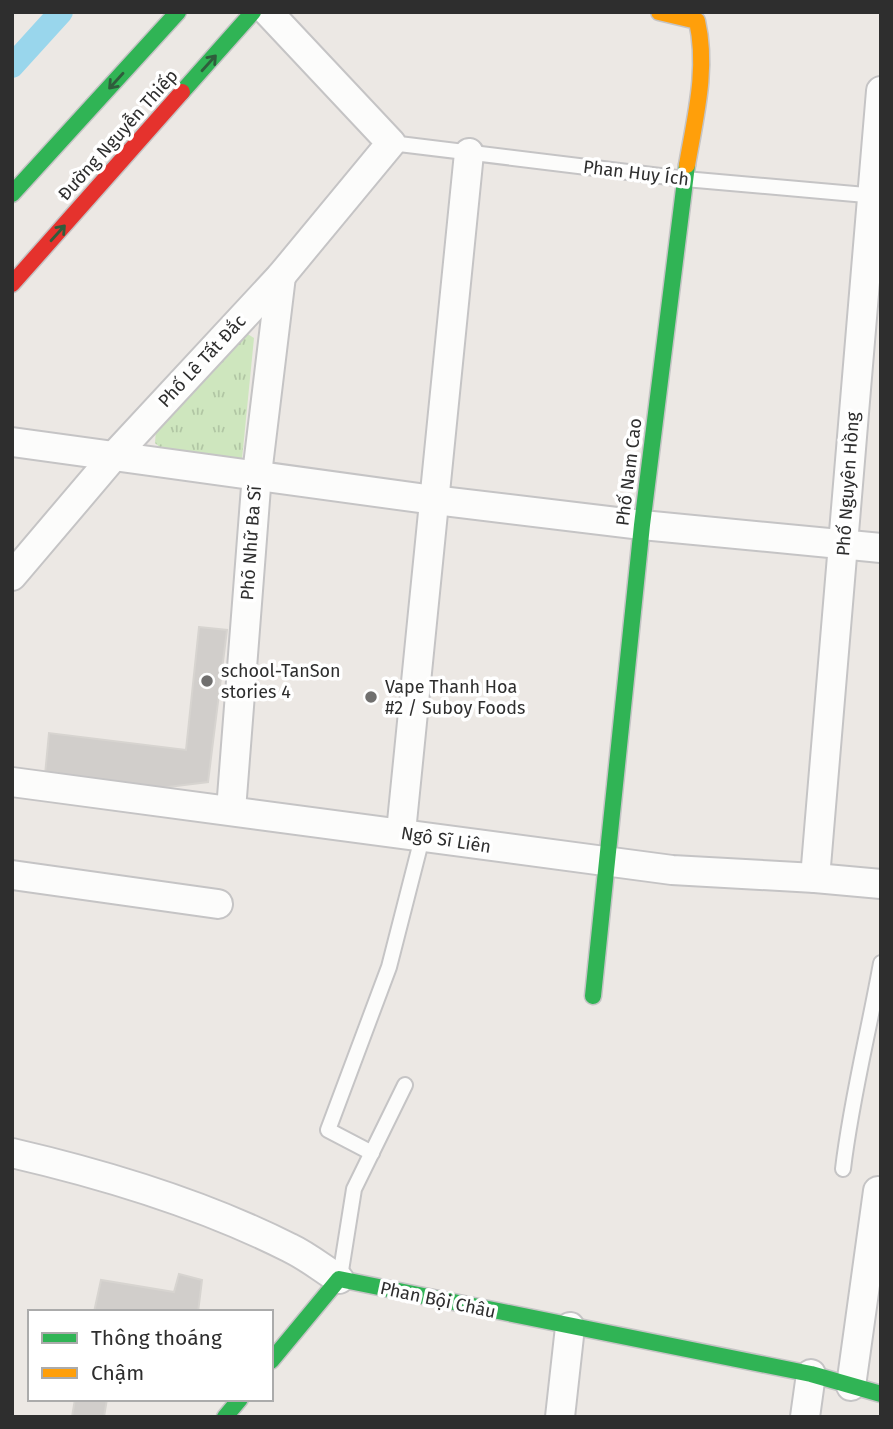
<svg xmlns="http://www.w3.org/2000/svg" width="893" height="1429" font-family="'Fira Sans',sans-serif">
<defs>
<pattern id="grass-tufts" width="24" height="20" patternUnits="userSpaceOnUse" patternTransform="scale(1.75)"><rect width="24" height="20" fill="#cee6be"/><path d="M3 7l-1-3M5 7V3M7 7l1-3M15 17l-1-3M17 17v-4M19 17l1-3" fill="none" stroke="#b1c6a4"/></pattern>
</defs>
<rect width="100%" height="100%" fill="#ece8e4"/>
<!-- grass -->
<polygon fill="url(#grass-tufts)" points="246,333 254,338 242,459 163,450 155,443 156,429"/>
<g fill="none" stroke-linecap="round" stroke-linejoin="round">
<!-- canal -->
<polyline stroke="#99d6ec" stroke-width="24" points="12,66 61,12"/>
</g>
<!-- building -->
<g fill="#d1cecb" stroke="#d7d4d0" stroke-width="2">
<polygon points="199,627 227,630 208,782 160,788 45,775 49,733 186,750"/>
<polygon points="179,1274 202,1280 198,1312 94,1312 101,1280 174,1292"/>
<polygon points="75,1399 107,1399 104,1417 72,1417"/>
</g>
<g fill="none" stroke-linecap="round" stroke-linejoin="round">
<!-- lane casing -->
<g stroke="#c5c4c5" stroke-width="18">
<g id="lane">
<polyline points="391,143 685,179 877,196"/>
<polyline points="372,1153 328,1130 389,967 422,838"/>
<path d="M 843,1169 C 851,1100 869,1031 881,963"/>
<polyline points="340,1277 354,1189 405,1085"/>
</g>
</g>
<!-- street casing -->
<g stroke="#c5c4c5" stroke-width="32">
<g id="street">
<polyline points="12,442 434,500 642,525 881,548"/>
<polyline points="12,576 113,457 281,276 391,143 268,12"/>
<polyline points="12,782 672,870 815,878 881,884"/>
<polyline points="231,810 257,474 281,276"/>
<polyline points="401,832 469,153"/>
<polyline points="12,875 218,904"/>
<polyline points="815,878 881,91"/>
<path d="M 12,1153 C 107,1175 203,1204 290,1248 C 307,1256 323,1269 339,1279"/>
<polyline points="851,1386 878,1191"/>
<polyline points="560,1417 570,1327"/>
<polyline points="805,1417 811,1374"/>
</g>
</g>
<!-- fast casing -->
<g stroke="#c5c4c5" stroke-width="19">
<g id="fast">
<polyline points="182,92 253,12"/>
<polyline points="12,194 178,12"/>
<polyline points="593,996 642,525 687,165"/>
<polyline points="271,1361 339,1279 811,1374 881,1394"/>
<polyline points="225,1417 240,1399"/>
</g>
</g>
<!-- slow casing -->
<g stroke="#c5c4c5" stroke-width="19">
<path id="slow" d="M 659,12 L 697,21 C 708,69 695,118 687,165"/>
</g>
<!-- jam casing -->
<g stroke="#c5c4c5" stroke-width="19">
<polyline id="jam" points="12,284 182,92"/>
</g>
<!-- lane -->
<use href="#lane" stroke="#fcfcfb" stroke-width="14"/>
<!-- street -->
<use href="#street" stroke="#fcfcfb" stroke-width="28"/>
<!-- fast -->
<use href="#fast" stroke="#30b455" stroke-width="16"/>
<!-- slow -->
<use href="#slow" stroke="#ff9f0a" stroke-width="16"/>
<!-- jam -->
<use href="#jam" stroke="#e5322d" stroke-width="16"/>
</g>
<!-- one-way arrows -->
<defs><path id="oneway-shaft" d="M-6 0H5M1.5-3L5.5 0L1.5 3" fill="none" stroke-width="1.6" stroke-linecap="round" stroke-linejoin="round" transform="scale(1.75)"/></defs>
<g stroke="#2f5d3c">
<use href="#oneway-shaft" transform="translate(209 63) rotate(-48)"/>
<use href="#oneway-shaft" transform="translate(116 81) rotate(132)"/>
<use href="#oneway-shaft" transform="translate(58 233) rotate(-48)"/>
</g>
<!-- markers -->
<g fill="#706f6e" stroke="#fff" stroke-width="2.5">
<circle cx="207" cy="681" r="7"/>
<circle cx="371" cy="697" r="7"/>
</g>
<g text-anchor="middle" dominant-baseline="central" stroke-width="7" stroke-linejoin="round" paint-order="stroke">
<!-- street labels -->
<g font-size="18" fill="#2e2e2e" stroke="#fff">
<text transform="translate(118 135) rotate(-48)">Đường Nguyễn Thiếp</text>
<text transform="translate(636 173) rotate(7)">Phan Huy Ích</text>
<text transform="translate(202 361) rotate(-47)">Phố Lê Tất Đắc</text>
<text transform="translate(629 472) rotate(-83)">Phố Nam Cao</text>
<text transform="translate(848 484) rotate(-86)">Phố Nguyên Hồng</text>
<text transform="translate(251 543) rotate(-86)">Phõ Nhữ Ba Sĩ</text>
<text transform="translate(446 840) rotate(9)">Ngô Sĩ Liên</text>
<text transform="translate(438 1300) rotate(12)">Phan Bội Châu</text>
</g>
<!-- poi labels -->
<g font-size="18" fill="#2e2e2e" stroke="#fff" text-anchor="start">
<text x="221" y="671">school-TanSon<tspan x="221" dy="21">stories 4</tspan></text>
<text x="385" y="687">Vape Thanh Hoa<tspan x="385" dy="21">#2 / Suboy Foods</tspan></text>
</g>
</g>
<!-- border -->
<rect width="893" height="1429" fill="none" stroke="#2e2e2e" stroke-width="28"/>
<!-- legend -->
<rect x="28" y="1310" width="245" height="91" fill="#ffffff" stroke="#ababab" stroke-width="2"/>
<rect x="42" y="1333" width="35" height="10" fill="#30b455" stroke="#ababab" stroke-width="2"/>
<text x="91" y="1345" font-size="21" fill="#2e2e2e">Thông thoáng</text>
<rect x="42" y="1368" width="35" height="10" fill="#ff9f0a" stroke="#ababab" stroke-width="2"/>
<text x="91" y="1380" font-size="21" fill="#2e2e2e">Chậm</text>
</svg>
